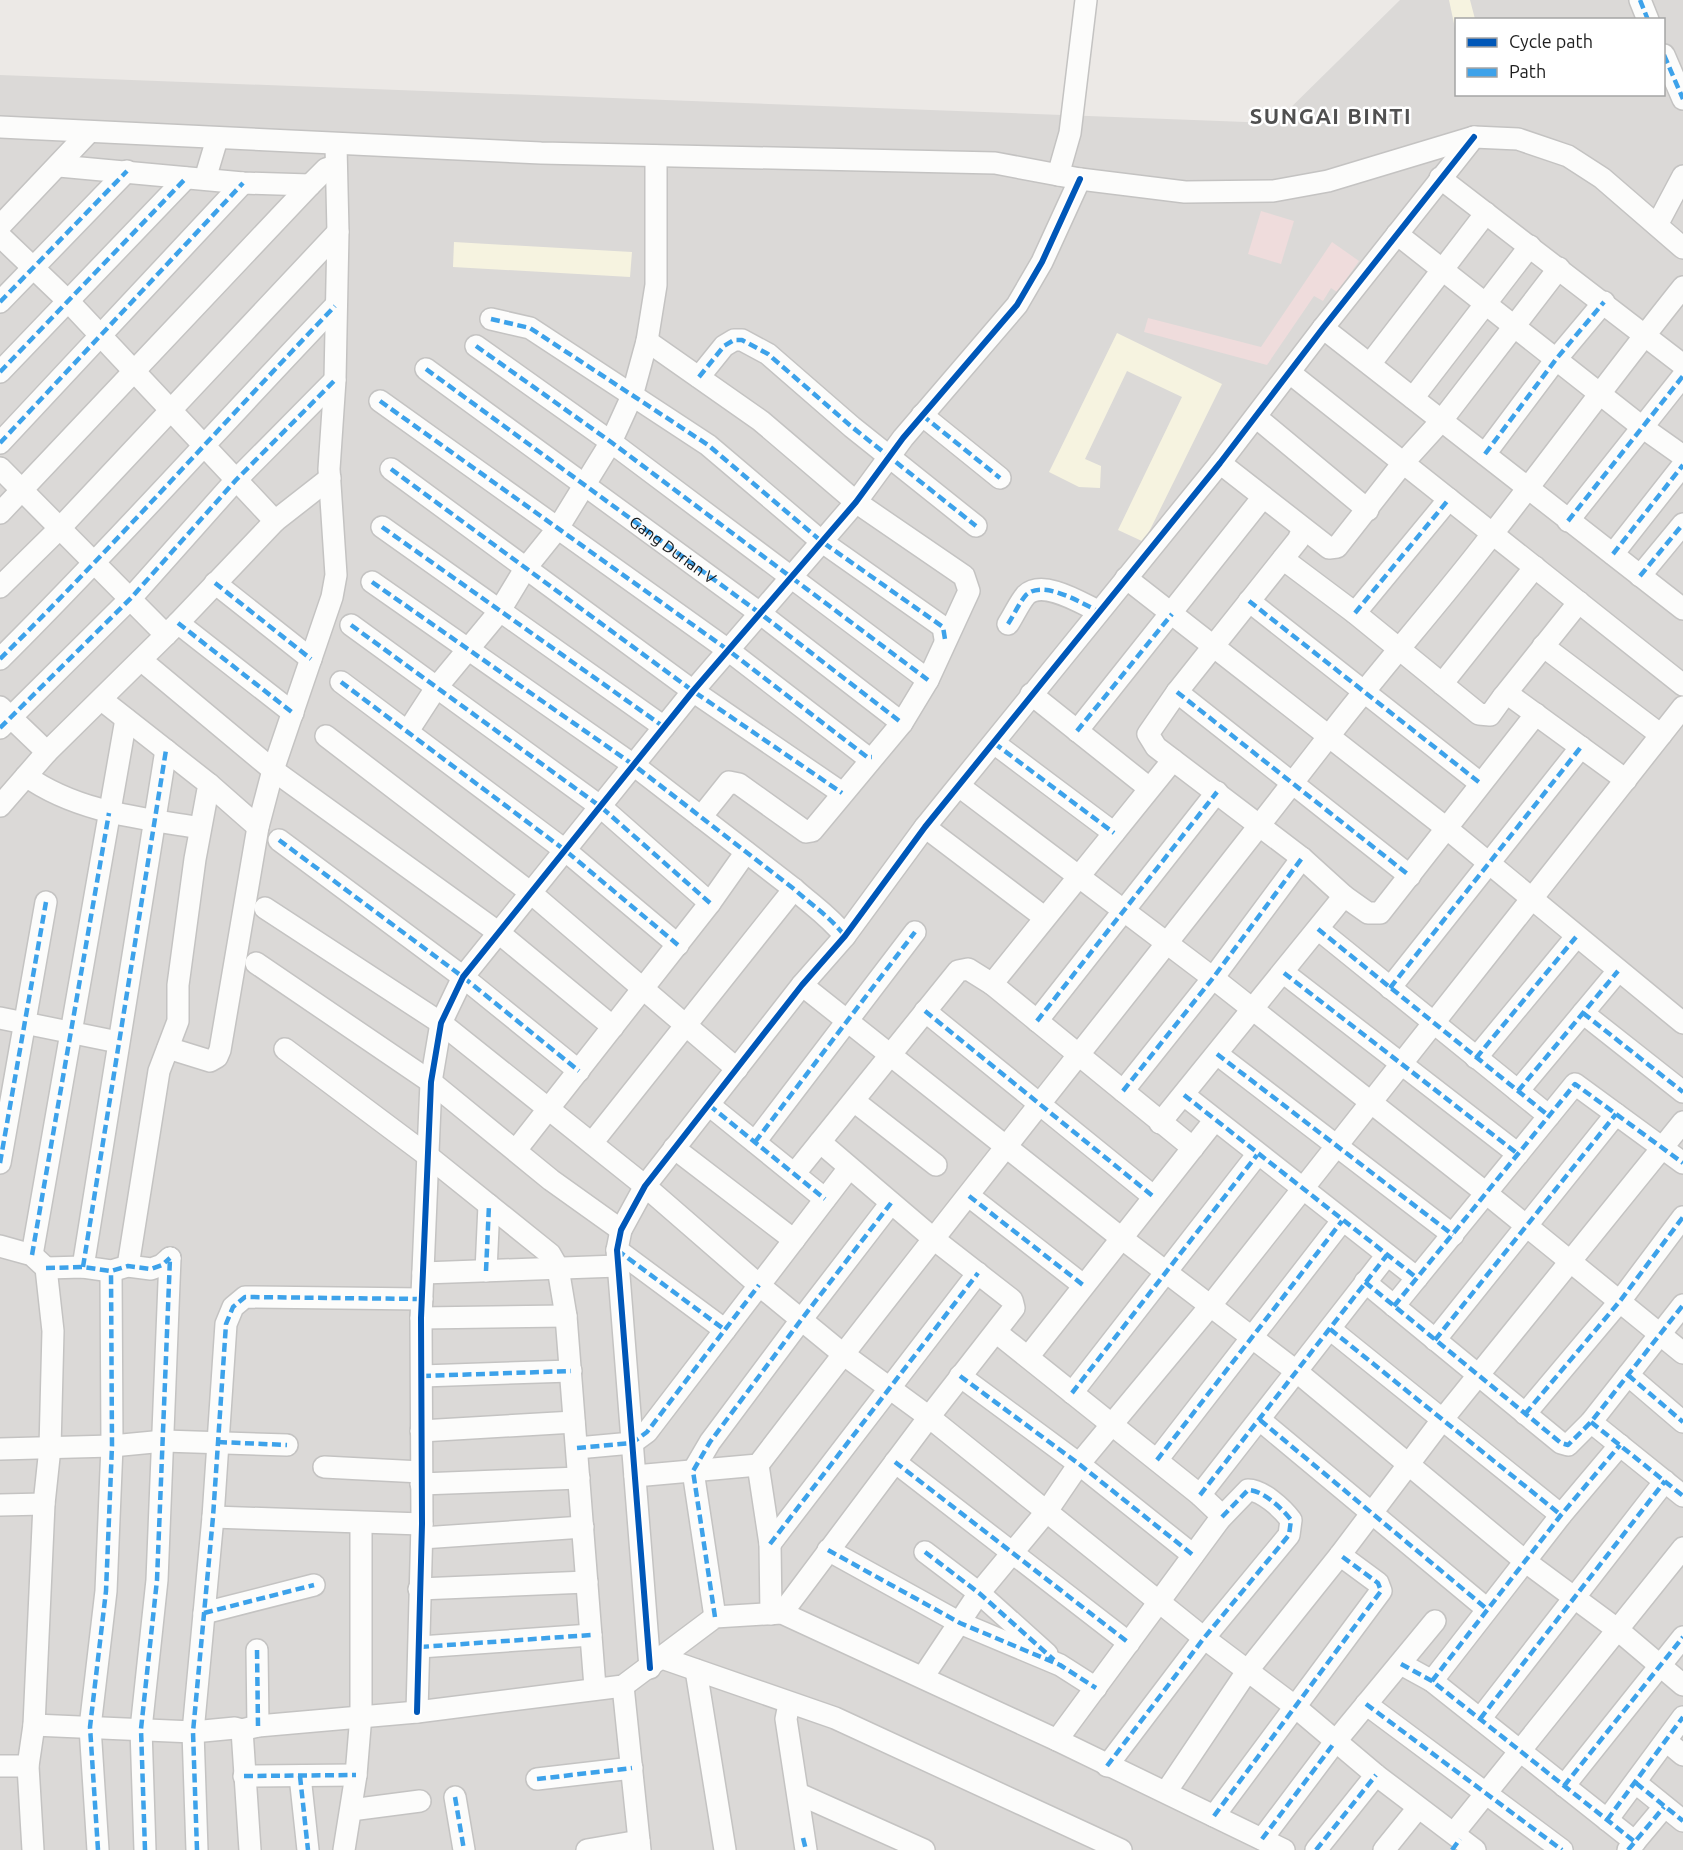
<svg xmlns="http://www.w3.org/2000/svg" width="1683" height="1850" font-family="Ubuntu,sans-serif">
<rect width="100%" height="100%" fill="#ece9e6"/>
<!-- residential -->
<path fill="#dbd9d7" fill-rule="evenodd" d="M 1400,0 L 1683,0 L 1683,1850 L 0,1850 L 0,75 L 1275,123 ZM 1456,20 L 1664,20 L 1664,94 L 1456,94 Z"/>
<!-- commercial -->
<g fill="#efdcdc">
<polygon points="1261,211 1294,221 1281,264 1248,254"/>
<polygon points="1332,242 1359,261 1337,292 1331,288 1323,301 1314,296 1267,365 1144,332 1148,318 1261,347"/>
</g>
<!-- education -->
<g fill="#f6f3e0">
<polygon points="1449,0 1470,0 1475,19 1456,20 1456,33"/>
<polygon points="454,242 632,252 630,277 453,267"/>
<polygon points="1117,333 1222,384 1144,542 1118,530 1182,397 1127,371 1085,459 1101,466 1100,488 1079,487 1049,472"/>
</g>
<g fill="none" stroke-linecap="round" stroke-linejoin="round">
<!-- minor casing -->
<g stroke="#c4c3c2" stroke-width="24">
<g id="minor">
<polyline points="1640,0 1648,20"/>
<polyline points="1664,55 1683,99"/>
<polyline points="0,127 541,153 995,163 1080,179 1185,192 1273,191 1328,181 1474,137 1518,139 1568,156 1602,178 1683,248"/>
<polyline points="59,166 243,183 310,185"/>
<polyline points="1058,175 1070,133 1086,0"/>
<polyline points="1440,178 1683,365"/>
<polyline points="205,179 217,139"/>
<polyline points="1657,225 1683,176"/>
<polyline points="0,226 89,132"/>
<polyline points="1397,234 1642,427 1683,456"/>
<polyline points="0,236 69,302 275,521"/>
<polyline points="0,302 127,171"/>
<polyline points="491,319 530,328 708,445 821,541 943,627 945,639"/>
<polyline points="1323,328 1683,609"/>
<polyline points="647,341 761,421 856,502 964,576 969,591 928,680 902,723 812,831 806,832 739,784 729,782 701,817"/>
<polyline points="476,346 611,442 928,680"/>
<polyline points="1370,364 1486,213"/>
<path id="s1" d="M 426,369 L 761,614 L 902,723"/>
<polyline points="0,372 186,178"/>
<polyline points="1290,373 1683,685"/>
<polyline points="699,377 724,346 734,340 742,340 768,354 852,427 976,526"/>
<polyline points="1413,398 1530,246"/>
<polyline points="380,401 728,650 867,757 872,757"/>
<polyline points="922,415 1000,478"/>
<polyline points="1256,417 1368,510"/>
<polyline points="0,443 243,183"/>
<polyline points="1485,454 1557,358 1604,302"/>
<polyline points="1220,463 1329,548 1337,547 1403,463 1442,420 1559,268"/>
<polyline points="0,468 166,635"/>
<polyline points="391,469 693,691 842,793"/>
<polyline points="0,513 310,185 326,169 335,166"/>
<polyline points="1568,521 1683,376"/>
<polyline points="382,527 664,727"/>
<polyline points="1303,529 1298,540 1177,692 1148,734 1156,747 1302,858 1344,896 1368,913 1380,913 1536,714"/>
<polyline points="1613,554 1683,465"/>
<polyline points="1283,559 1355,613 1479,714 1490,715 1503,697 1512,697 1626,780"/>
<polyline points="1640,576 1683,524"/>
<polyline points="1126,578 1445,827 1683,1023"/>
<path d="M 372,582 L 635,766 L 794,889 C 813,906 829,916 845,936"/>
<polyline points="215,583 311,659"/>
<polyline points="0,587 61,527 338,232"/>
<polyline points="1249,601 1480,783"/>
<polyline points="1355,613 1449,499"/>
<polyline points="178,623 293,713"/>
<path d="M 1008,624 C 1014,615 1019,603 1026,595 C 1043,579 1081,603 1098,611"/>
<polyline points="351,625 601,807 710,903"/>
<polyline points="1543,646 1661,735"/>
<path d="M 0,659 C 115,545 223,423 335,306"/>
<polyline points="141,660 273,770 499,933 613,1027"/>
<polyline points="341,682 566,851 678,945"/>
<polyline points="1442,684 1535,567"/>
<polyline points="1177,692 1410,876"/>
<polyline points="1031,694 1149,788"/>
<polyline points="1503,697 1579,602"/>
<polyline points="102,700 209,784 195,859 178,985 178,1021 159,1071 128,1266"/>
<polyline points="0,707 47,752"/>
<polyline points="0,728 131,598 236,480 335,380"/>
<polyline points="408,731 436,688 499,612 525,569 558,528 611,442 632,396 647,341 656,285 656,156"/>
<polyline points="1077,731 1263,497"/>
<polyline points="326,736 531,893 737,1069"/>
<polyline points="994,743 1114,833"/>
<polyline points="1173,760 992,984 1193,1148"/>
<path d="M 26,776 C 77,812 140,818 200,828"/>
<polyline points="209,784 258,827"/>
<polyline points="959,786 1213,978 1486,1193 1683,1353"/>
<polyline points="0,806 47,752 178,623 275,521 330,478"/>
<polyline points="925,827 1044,917"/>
<polyline points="279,840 463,977 579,1071"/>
<polyline points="265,908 441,1023 645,1186 759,1285 843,1354 929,1417 1204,1638 1293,1705 1376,1775 1475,1850"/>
<polyline points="1318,929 1549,1116"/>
<polyline points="256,963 431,1082 551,1180 621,1230"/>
<polyline points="1284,973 1518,1154"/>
<polyline points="802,985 1120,1237 1296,1371 1526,1562 1618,1630 1683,1685"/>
<polyline points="1390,988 1581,747"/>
<polyline points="925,1011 1154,1197"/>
<polyline points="1583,1013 1683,1092"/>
<polyline points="0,1018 118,1042"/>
<polyline points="1037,1021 1217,792"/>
<polyline points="168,1048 210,1061 217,1057 220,1050 258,827 273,770 332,597 336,575 329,469 335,380 338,232 336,146"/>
<polyline points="285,1049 428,1156 550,1254 558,1268 566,1316 595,1687"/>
<polyline points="1217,1054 1453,1235"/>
<polyline points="1476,1058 1576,937"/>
<polyline points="1123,1091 1213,978 1302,858"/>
<polyline points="1518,1091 1618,971"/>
<polyline points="1184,1095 1417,1278"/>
<polyline points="854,1101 936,1165"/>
<polyline points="709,1105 825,1199"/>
<polyline points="1160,1123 1344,896"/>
<polyline points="755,1142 915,932"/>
<polyline points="592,1143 794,889"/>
<polyline points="674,1148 794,1240"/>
<polyline points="516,1150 710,903 746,852"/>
<polyline points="0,1163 46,902"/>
<polyline points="795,1173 958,971 968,969 992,984"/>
<polyline points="969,1196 1083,1285"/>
<polyline points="0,1246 32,1255 46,1268 53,1331 50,1448 44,1504 34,1725 28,1766 33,1850"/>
<polyline points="617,1250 725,1330"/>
<polyline points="32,1255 126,719"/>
<polyline points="83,1267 166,750"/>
<polyline points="46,1268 83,1267 111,1271 128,1266 151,1269 162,1265 170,1258"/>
<polyline points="486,1271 489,1205"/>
<polyline points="423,1273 618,1266"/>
<polyline points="1365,1282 1561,1443 1568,1445 1591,1422 1683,1305"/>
<polyline points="1394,1306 1575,1084 1683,1163"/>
<polyline points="421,1318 566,1316"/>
<polyline points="1330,1329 1561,1515"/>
<polyline points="996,1332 1200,1495 1218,1512 1220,1519"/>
<polyline points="1435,1340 1616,1114"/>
<polyline points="1028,1357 1214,1121"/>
<polyline points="1628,1375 1683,1422"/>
<polyline points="422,1376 571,1371"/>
<polyline points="960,1376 1079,1464 1193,1555"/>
<polyline points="1072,1393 1257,1155"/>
<polyline points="1525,1414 1620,1301 1683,1217"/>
<polyline points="1260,1420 1487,1609"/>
<polyline points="1591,1422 1683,1496"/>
<polyline points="421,1431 574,1422"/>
<polyline points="577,1448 632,1443 647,1432 849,1168"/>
<polyline points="0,1449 112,1446 164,1441 287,1445"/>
<polyline points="1157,1460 1342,1221"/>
<polyline points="895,1462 1129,1643"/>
<polyline points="758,1465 770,1544 771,1614"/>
<polyline points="324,1467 421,1472"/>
<path d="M 635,1476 L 758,1465 C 945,1220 1140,980 1329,736 C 1381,668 1438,605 1490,537 C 1555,454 1617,369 1683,287"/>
<polyline points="421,1484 579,1478"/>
<polyline points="1200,1495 1387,1255"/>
<polyline points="0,1505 44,1504"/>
<polyline points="213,1517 422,1524"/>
<polyline points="422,1538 583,1527"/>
<polyline points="770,1544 978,1273"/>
<polyline points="828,1550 960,1623 1060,1665 1096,1688"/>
<polyline points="925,1552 979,1593 1047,1654"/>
<polyline points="419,1589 587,1582"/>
<polyline points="204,1613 314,1585"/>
<polyline points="782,1613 929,1417 1014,1308 1012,1300 935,1240 820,1142"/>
<polyline points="715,1617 693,1471 710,1442 801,1320 891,1203"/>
<polyline points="420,1647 591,1635"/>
<polyline points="257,1650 258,1726"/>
<polyline points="662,1658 835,1718 1121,1850"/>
<polyline points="1401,1664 1432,1681 1635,1842"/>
<polyline points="650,1668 617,1250 621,1230 645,1186 802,985 845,936 925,827 1220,463 1323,328 1474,137"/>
<polyline points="696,1670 725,1850"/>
<polyline points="923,1677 979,1593 1047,1511 1079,1464 1211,1305 1683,707"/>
<polyline points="1432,1681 1561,1515 1620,1445"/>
<polyline points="623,1686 640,1850"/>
<polyline points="789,1704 786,1719 806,1850"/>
<polyline points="1366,1704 1562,1850"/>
<polyline points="417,1712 422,1524 421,1318 431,1082 441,1023 463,977 693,691 856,502 903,438 1017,305 1042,262 1080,179"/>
<polyline points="1480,1719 1665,1481"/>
<polyline points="34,1725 193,1732 235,1728 242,1730 258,1726 417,1712 623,1686 715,1617 782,1613 1057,1740 1284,1850"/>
<polyline points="242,1730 250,1850"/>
<path d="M 1057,1740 L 1220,1519 L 1248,1490 C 1262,1490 1282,1508 1291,1520 L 1289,1535 L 1204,1638 L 1107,1766"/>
<polyline points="1666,1741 1683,1755"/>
<polyline points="0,1766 28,1766"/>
<polyline points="244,1776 356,1775"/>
<polyline points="300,1776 308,1850"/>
<polyline points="537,1779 632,1768"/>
<polyline points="1636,1783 1683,1821"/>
<polyline points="1564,1786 1683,1637"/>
<polyline points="1166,1792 1248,1670 1340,1555 1442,1420 1683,1122"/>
<polyline points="799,1794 924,1850"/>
<polyline points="455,1797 464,1850"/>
<polyline points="351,1810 420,1801"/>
<polyline points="1214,1816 1381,1591 1378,1583 1340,1555"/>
<polyline points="1607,1820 1683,1717"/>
<polyline points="1454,1833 1683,1548"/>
<polyline points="1262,1839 1335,1742 1435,1621"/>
<polyline points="98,1850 90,1727 106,1591 112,1446 111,1271"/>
<polyline points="145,1850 141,1729 157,1580 170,1258"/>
<polyline points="197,1850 193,1732 213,1517 226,1324 233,1307 245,1297 422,1299"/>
<polyline points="344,1850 356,1775 361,1715 361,1523"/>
<polyline points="587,1850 639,1841"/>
<polyline points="1316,1850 1376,1775"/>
<polyline points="1384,1850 1418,1808"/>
<polyline points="1628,1850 1664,1807"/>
</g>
</g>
<!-- minor -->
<use href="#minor" stroke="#fcfcfb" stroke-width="21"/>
<!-- quiet -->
<g stroke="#3da2ea" stroke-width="4.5" stroke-dasharray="9 4.5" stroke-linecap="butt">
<polyline points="1640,0 1648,20"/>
<polyline points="1664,55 1683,99"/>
<polyline points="0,302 127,171"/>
<polyline points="491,319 530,328 708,445 821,541 943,627 945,639"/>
<polyline points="476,346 611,442 928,680"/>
<polyline points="426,369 761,614 902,723"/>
<polyline points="0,372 186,178"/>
<polyline points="699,377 724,346 734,340 742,340 768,354 852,427 976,526"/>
<polyline points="380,401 728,650 867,757 872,757"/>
<polyline points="922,415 1000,478"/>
<polyline points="0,443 243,183"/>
<polyline points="1485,454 1557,358 1604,302"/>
<polyline points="391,469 693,691 842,793"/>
<polyline points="1568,521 1683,376"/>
<polyline points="382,527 664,727"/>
<polyline points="1613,554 1683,465"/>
<polyline points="1640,576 1683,524"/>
<path d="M 372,582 L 635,766 L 794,889 C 813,906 829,916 845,936"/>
<polyline points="215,583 311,659"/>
<polyline points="1249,601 1480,783"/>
<polyline points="1355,613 1449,499"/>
<polyline points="178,623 293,713"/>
<path d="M 1008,624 C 1014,615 1019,603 1026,595 C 1043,579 1081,603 1098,611"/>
<polyline points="351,625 601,807 710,903"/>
<path d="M 0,659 C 115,545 223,423 335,306"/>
<polyline points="341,682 566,851 678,945"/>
<polyline points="1177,692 1410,876"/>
<polyline points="0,728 131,598 236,480 335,380"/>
<polyline points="1077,731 1172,614"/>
<polyline points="994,743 1114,833"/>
<polyline points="279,840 463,977 579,1071"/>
<polyline points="1318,929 1549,1116"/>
<polyline points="1284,973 1518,1154"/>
<polyline points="1390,988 1581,747"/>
<polyline points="925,1011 1154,1197"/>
<polyline points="1583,1013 1683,1092"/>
<polyline points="1037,1021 1217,792"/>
<polyline points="1217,1054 1453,1235"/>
<polyline points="1476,1058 1576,937"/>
<polyline points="1123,1091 1213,978 1302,858"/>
<polyline points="1518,1091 1618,971"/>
<polyline points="1184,1095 1417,1278"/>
<polyline points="709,1105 825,1199"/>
<polyline points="755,1142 915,932"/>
<polyline points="0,1163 46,902"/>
<polyline points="969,1196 1083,1285"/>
<polyline points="617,1250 725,1330"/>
<polyline points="32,1255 109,813"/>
<polyline points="83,1267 166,750"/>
<polyline points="46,1268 83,1267 111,1271 128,1266 151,1269 162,1265 170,1258"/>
<polyline points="486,1271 489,1205"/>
<polyline points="1365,1282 1561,1443 1568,1445 1591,1422 1683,1305"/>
<polyline points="1394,1306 1575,1084 1683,1163"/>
<polyline points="1330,1329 1561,1515"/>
<polyline points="1435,1340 1616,1114"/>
<polyline points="1628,1375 1683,1422"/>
<polyline points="422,1376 571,1371"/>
<polyline points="960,1376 1079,1464 1193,1555"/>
<polyline points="1072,1393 1257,1155"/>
<polyline points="1525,1414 1620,1301 1683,1217"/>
<polyline points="1260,1420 1487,1609"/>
<polyline points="1591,1422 1683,1496"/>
<polyline points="218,1442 287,1445"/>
<polyline points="577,1448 632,1443 647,1432 759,1285"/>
<polyline points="1157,1460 1342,1221"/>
<polyline points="895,1462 1129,1643"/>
<polyline points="1200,1495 1387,1255"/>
<polyline points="770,1544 978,1273"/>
<polyline points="828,1550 960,1623 1060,1665 1096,1688"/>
<polyline points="925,1552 979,1593 1054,1660"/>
<polyline points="204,1613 314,1585"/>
<polyline points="715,1617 693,1471 710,1442 801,1320 891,1203"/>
<polyline points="420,1647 591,1635"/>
<polyline points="257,1650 258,1726"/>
<polyline points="1401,1664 1432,1681 1635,1842"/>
<polyline points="1432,1681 1561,1515 1620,1445"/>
<polyline points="1366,1704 1562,1850"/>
<polyline points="1480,1719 1665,1481"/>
<path d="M 1107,1766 L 1204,1638 L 1289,1535 L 1291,1520 C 1282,1508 1262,1490 1248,1490 L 1220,1519"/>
<polyline points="244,1776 356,1775"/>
<polyline points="300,1776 308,1850"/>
<polyline points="537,1779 632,1768"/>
<polyline points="1636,1783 1683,1821"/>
<polyline points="1564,1786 1683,1637"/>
<polyline points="455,1797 464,1850"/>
<polyline points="1214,1816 1381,1591 1378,1583 1340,1555"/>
<polyline points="1607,1820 1683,1717"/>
<polyline points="803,1838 806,1850"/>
<polyline points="1262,1839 1335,1742"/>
<polyline points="98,1850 90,1727 106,1591 112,1446 111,1271"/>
<polyline points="145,1850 141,1729 157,1580 170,1258"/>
<polyline points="197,1850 193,1732 213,1517 226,1324 233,1307 245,1297 422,1299"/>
<polyline points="1316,1850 1376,1775"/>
<polyline points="1452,1850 1460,1839"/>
<polyline points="1628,1850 1664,1807"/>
</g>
<!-- cycleway casing -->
<g stroke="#fff" stroke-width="10">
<g id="cycleway">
<polyline points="650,1668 617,1250 621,1230 645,1186 802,985 845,936 925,827 1220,463 1323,328 1474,137"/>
<polyline points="417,1712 422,1524 421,1318 431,1082 441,1023 463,977 693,691 856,502 903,438 1017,305 1042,262 1080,179"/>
</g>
</g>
<!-- cycleway -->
<use href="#cycleway" stroke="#0057b8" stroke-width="6"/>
</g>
<g text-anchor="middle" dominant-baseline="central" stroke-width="5" stroke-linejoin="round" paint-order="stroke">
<!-- street labels -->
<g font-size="16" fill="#1d1d1d" stroke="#fff">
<text stroke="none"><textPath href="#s1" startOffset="306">Gang Durian V</textPath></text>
</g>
<!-- district labels -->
<g font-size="22" font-weight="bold" letter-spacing="1.5" fill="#505050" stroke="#fff">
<text x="1331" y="115">SUNGAI BINTI</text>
</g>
</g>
<!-- legend -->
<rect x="1455" y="18" width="210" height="78" fill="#ffffff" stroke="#a5a5a5" stroke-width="1.5"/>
<rect x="1467" y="38" width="30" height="9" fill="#0057b8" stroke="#a5a5a5" stroke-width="1.5"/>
<text x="1509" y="48" font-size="18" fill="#1d1d1d">Cycle path</text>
<rect x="1467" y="68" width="30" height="9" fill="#3da2ea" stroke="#a5a5a5" stroke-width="1.5"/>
<text x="1509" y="78" font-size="18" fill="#1d1d1d">Path</text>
</svg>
